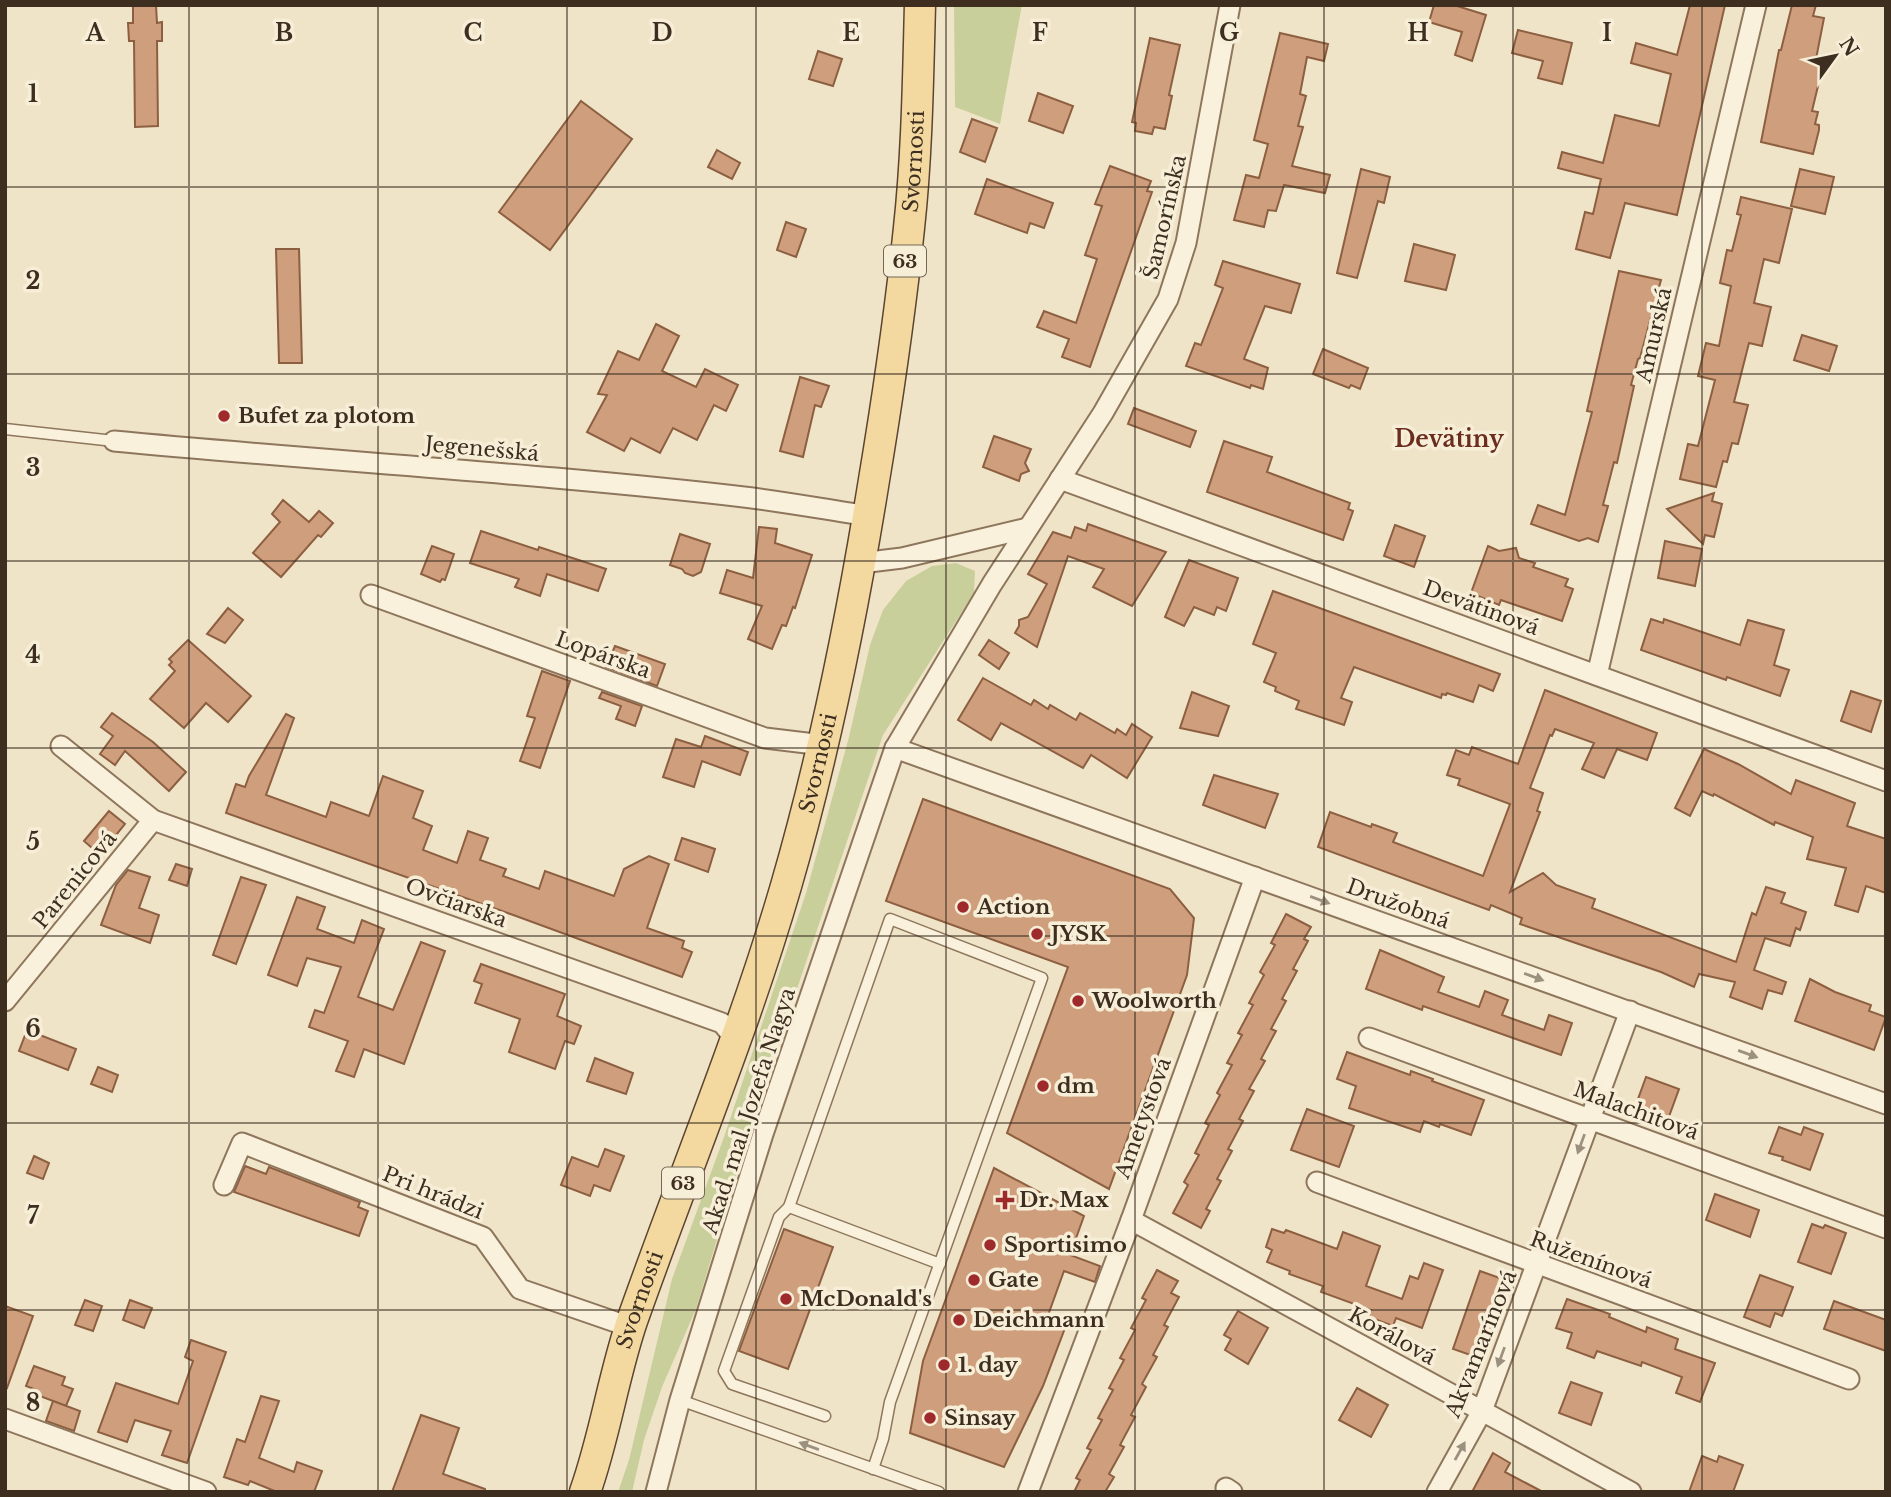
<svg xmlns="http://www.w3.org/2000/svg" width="1891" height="1497" font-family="'Libre Baskerville',serif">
<rect width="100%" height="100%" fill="#f0e4c8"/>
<!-- green -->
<g fill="#c9cf9b">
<polygon points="954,5 1022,5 1000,124 955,107"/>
<polygon points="956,563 975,571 974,593 883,735 756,1110 696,1309 662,1387 644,1440 632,1492 618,1492 629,1460 672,1279 724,1137 806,893 849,737 870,645 883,610 906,581 932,566"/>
</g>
<!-- building -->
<g fill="#cf9f7d" stroke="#8d5f41" stroke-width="2">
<polygon points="133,5 156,5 157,23 162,22 162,41 157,41 158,126 135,127 134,41 129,41 128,23 133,23"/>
<polygon points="1434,5 1454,5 1486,15 1472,61 1455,55 1462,32 1429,22"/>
<polygon points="1690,5 1725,5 1677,215 1625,203 1610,258 1576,249 1585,212 1593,214 1601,179 1558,168 1562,152 1603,163 1615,115 1659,126 1671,74 1631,63 1636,43 1677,55"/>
<polygon points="1792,5 1816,5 1813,16 1824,18 1816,59 1824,61 1812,111 1818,112 1815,124 1819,125 1819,130 1813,154 1761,142 1779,50 1781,50"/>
<polygon points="1518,30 1572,43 1562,84 1538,78 1543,61 1512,53"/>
<polygon points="1280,33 1328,44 1324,61 1307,57 1300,94 1306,96 1298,126 1303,127 1292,166 1330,175 1325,193 1284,185 1276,211 1268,210 1264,227 1234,220 1246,175 1259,178 1268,144 1254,140"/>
<polygon points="1150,38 1180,45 1169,95 1172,96 1165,129 1154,127 1152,134 1135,131 1136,123 1132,122"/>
<polygon points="818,51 842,59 833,86 809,79"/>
<polygon points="1038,93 1073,106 1063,133 1029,121"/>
<polygon points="581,101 632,139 550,250 499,212"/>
<polygon points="972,119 997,128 985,162 960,152"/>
<polygon points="717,150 740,163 732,179 708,167"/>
<polygon points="1110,166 1151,181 1147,191 1152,192 1090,367 1062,357 1069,339 1037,327 1044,311 1076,323 1097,259 1085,255 1102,206 1095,204"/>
<polygon points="1361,169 1390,177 1384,203 1378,201 1357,278 1337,273"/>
<polygon points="1800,169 1834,177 1825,214 1791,206"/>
<polygon points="987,179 1053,203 1044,228 1030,223 1027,233 975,214"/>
<polygon points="1741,197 1792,209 1779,263 1764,259 1754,303 1771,307 1762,346 1749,343 1734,402 1748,405 1738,444 1732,443 1727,462 1723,461 1716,487 1680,479 1688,444 1698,446 1715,380 1698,376 1706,343 1719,346 1731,286 1720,283 1727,250 1732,251 1741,215 1737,214"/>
<polygon points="786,222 806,229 796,257 777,250"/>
<polygon points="1414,244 1455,255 1446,290 1405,281"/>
<polygon points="276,249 299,249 302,363 279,363"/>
<polygon points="1223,261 1300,284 1291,313 1265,306 1244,359 1268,368 1263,389 1251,385 1250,388 1186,366 1195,343 1201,345 1223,288 1215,285"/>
<polygon points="1619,271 1661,280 1640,358 1638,359 1631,385 1634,386 1617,463 1614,462 1603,505 1608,506 1598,542 1588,538 1579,541 1531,524 1538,505 1565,515 1592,412 1587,411"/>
<polygon points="656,324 679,336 662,371 696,387 705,369 738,385 726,411 714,405 697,440 673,428 660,453 631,438 624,451 587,432 607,395 598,394 618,351 639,360"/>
<polygon points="1802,335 1837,346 1829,371 1794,360"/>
<polygon points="1323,349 1368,368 1360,389 1351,385 1349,388 1313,374"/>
<polygon points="800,377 829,386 821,407 815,405 803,457 780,451"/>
<polygon points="1134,408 1196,431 1190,447 1128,424"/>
<polygon points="994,436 1031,449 1025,463 1029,471 1021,474 1019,481 983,467"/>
<polygon points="1224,441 1272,457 1267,472 1350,503 1348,509 1353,511 1343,540 1207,492"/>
<polygon points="1714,493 1712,501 1722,504 1714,537 1705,535 1703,544 1667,509"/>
<polygon points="283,500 309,522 319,511 333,523 321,537 318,535 281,577 253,553 280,522 272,514"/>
<polygon points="1088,524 1166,552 1132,606 1093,587 1104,569 1068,556 1037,647 1015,633 1019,626 1019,620 1028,617 1047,584 1028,574 1053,532 1071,538 1075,527 1086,531"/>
<polygon points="1395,525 1425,536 1414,567 1384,556"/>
<polygon points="759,527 777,529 775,543 812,555 795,608 793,607 786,626 782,625 772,649 748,639 762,606 720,593 727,570 753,578"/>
<polygon points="481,531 538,550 539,547 606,569 598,591 547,574 540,596 515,587 519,579 470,563"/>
<polygon points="680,534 710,544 701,572 693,576 685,573 682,569 670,565"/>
<polygon points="1665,541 1702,549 1695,586 1658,578"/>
<polygon points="432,546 454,554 445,580 442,579 440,582 421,574"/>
<polygon points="1488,546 1499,551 1516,548 1519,558 1535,563 1533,567 1568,579 1565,586 1573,589 1562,621 1501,600 1499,605 1471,593"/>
<polygon points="1189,560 1238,578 1226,611 1217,607 1214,615 1194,607 1184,626 1165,617"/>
<polygon points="1273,591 1500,674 1493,691 1479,685 1473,702 1447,693 1446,695 1442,694 1441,698 1354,667 1341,698 1352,702 1344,725 1296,709 1299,701 1275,691 1276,687 1264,682 1276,653 1253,644"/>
<polygon points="228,608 243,620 225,643 207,634"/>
<polygon points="1651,619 1663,623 1664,619 1740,645 1748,620 1784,630 1774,665 1789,670 1780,696 1727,677 1726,680 1641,650"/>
<polygon points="188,640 251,696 228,722 206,703 184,728 150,699 175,671 169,665 172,662 169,659"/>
<polygon points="989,640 1009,653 999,669 979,655"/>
<polygon points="615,646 665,664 657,686 606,667"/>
<polygon points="542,671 570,681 540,768 520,761 535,718 527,716"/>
<polygon points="983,678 1031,705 1034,700 1048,709 1050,705 1076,720 1080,713 1115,733 1117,729 1126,735 1132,724 1152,737 1127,778 1091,755 1083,768 1001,723 991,740 958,720"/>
<polygon points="1545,690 1657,733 1647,760 1617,749 1604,778 1582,769 1594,743 1555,729 1552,736 1550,735 1530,788 1543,793 1537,811 1540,812 1510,892 1543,873 1556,885 1595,899 1592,908 1736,962 1752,913 1756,915 1766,887 1785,893 1781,903 1806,912 1800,930 1796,928 1790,946 1765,938 1754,970 1786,982 1782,994 1768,990 1762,1009 1730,997 1735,982 1699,974 1694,987 1661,972 1520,924 1522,918 1491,905 1489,910 1318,847 1330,812 1371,827 1372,824 1397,833 1393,842 1483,876 1510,804 1458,785 1460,779 1447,775 1456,750 1469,755 1472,747 1518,764"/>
<polygon points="1851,691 1881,701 1871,732 1841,721"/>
<polygon points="602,692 642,706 635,726 616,719 621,706 599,698"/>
<polygon points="1192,692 1229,706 1218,736 1180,728"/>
<polygon points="112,713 153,742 186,772 169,791 125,751 115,765 100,754 113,736 101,727"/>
<polygon points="286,714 294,718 266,795 326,817 331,802 369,816 383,776 423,791 413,818 432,826 423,850 457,863 468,831 488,838 480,860 506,869 503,876 539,889 545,871 614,896 624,869 649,856 669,864 647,928 684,941 682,948 692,952 682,977 516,916 226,813 236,784 245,787 249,776"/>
<polygon points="705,736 748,752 740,775 702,761 694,787 663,777 676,739 701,747"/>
<polygon points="1704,749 1738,764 1791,794 1796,780 1855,803 1847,826 1886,839 1886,893 1866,886 1858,912 1835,905 1846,868 1807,859 1813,837 1775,822 1774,825 1714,794 1713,796 1702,791 1690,816 1675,808"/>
<polygon points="1214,775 1278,794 1265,828 1203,805"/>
<polygon points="923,799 1170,889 1194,918 1187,975 1109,1189 1007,1133 1068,967 886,901"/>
<polygon points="109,811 125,824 100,855 84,841"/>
<polygon points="682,838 715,849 708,872 675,860"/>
<polygon points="176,864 192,869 187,886 169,880"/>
<polygon points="128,870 150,877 139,908 159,915 150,943 101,925 116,885"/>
<polygon points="241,877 266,885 236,964 213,955"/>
<polygon points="297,897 325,907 317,929 354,943 362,920 384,929 358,997 393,1010 421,942 445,951 404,1064 364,1049 354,1077 336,1071 348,1041 309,1027 315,1010 324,1013 341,967 307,958 297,986 268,975"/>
<polygon points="1286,914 1311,927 1304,939 1308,941 1293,969 1297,971 1282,999 1286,1001 1271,1029 1276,1031 1261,1059 1265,1061 1249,1089 1254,1091 1239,1119 1243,1121 1228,1149 1232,1151 1217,1179 1221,1181 1206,1209 1210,1211 1201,1228 1173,1213 1188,1185 1184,1182 1199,1155 1195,1153 1209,1125 1205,1123 1220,1095 1217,1093 1232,1065 1227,1063 1242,1035 1238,1033 1253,1005 1249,1003 1264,975 1260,972 1275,945 1271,943"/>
<polygon points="1380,950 1444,977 1438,992 1479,1007 1485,991 1508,1000 1502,1015 1544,1030 1549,1015 1572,1023 1561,1055 1423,1006 1422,1010 1366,989"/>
<polygon points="481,964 565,994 557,1016 581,1026 574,1044 565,1041 555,1069 509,1052 520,1019 475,1003 482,984 474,981"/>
<polygon points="1810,979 1835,992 1871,1005 1869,1011 1886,1017 1874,1050 1795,1021"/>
<polygon points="27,1030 76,1049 68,1070 19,1051"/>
<polygon points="1347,1052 1410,1075 1411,1071 1433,1079 1432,1081 1484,1100 1471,1135 1440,1124 1439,1127 1424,1121 1420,1132 1349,1108 1356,1086 1337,1079"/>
<polygon points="595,1058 633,1073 626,1094 587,1081"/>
<polygon points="98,1067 118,1075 112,1092 91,1084"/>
<polygon points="1646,1077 1679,1089 1667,1122 1634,1110"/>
<polygon points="1307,1109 1354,1126 1339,1167 1291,1150"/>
<polygon points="1779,1127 1801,1135 1804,1127 1823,1134 1810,1170 1782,1160 1783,1157 1769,1153"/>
<polygon points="605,1149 624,1156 610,1191 594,1185 590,1196 561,1185 572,1157 598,1167"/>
<polygon points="34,1156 49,1163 43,1179 27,1173"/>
<polygon points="245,1166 266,1174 269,1167 360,1202 358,1207 368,1211 359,1236 234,1192"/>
<polygon points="994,1168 1084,1216 1070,1255 1100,1266 1095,1282 1064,1271 1046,1321 1065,1328 1043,1386 1004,1467 910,1433 923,1361"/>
<polygon points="1715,1194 1759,1210 1750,1237 1706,1220"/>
<polygon points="1812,1224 1823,1228 1825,1225 1846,1233 1831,1274 1798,1262"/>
<polygon points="784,1229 833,1247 788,1369 739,1351"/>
<polygon points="1272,1229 1284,1233 1286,1230 1337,1249 1343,1232 1380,1246 1366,1286 1402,1299 1410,1276 1418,1279 1424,1263 1443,1270 1422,1328 1396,1318 1393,1326 1369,1317 1371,1310 1321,1292 1323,1286 1289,1274 1290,1271 1267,1262 1272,1250 1266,1247"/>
<polygon points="1157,1270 1178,1281 1171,1293 1179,1297 1164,1325 1168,1327 1153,1355 1157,1357 1142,1384 1146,1387 1131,1415 1135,1417 1120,1445 1124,1447 1109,1474 1114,1477 1105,1492 1074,1492 1080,1480 1076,1478 1091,1450 1087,1448 1102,1420 1098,1418 1113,1390 1109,1388 1124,1360 1120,1358 1135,1330 1131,1328 1146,1300 1142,1298"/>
<polygon points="1480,1271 1511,1282 1482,1359 1453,1349"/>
<polygon points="1760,1275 1793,1287 1782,1316 1775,1313 1770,1327 1744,1317"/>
<polygon points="1567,1299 1610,1314 1609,1317 1646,1332 1647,1327 1678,1339 1675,1349 1715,1363 1700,1402 1676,1393 1682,1377 1642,1362 1641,1366 1597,1351 1594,1358 1567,1348 1572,1333 1556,1328"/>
<polygon points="85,1300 102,1306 93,1331 75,1325"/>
<polygon points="130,1300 152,1308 144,1328 123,1320"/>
<polygon points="1834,1301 1886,1320 1886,1351 1824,1329"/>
<polygon points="5,1306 33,1316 7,1388 5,1387"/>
<polygon points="1238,1311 1268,1328 1248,1364 1225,1350 1231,1339 1224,1335"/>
<polygon points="191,1340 226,1352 187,1463 162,1455 171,1431 135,1420 127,1442 98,1432 116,1383 178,1404 193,1361 185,1357"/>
<polygon points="34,1366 65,1377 62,1385 73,1389 66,1406 32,1393 34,1389 26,1386"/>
<polygon points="1571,1382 1602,1393 1591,1425 1559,1413"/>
<polygon points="1357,1388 1388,1405 1371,1437 1339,1420"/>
<polygon points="261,1396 279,1401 259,1458 294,1472 297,1462 322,1471 314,1492 277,1492 250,1481 248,1485 224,1477 237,1439 245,1442"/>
<polygon points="53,1401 80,1411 74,1431 46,1421"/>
<polygon points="421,1415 459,1428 443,1474 485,1489 485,1492 392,1492"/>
<polygon points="1493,1453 1510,1463 1505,1472 1543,1492 1472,1492"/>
<polygon points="1702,1456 1717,1462 1719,1456 1743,1465 1733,1492 1689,1492"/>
</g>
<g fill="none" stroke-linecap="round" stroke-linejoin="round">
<!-- service casing -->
<g stroke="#8d765c" stroke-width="13">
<g id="service">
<polyline points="5,429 114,441"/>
<polyline points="789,1207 779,1217 724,1371 732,1384 825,1416"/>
<polyline points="680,1400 939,1492"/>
<polyline points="873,1469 883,1439 890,1402 1042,978 890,919 789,1207 940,1264"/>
</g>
</g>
<!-- minor casing -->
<g stroke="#8d765c" stroke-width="23">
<g id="minor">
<path d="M 114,441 C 324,461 535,473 744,497 C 786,502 828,510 870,516"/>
<polyline points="1060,479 1886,781"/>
<polyline points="861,563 902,558 1028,528"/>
<polyline points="371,595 765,738 823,745"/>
<polyline points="1597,675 1756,5"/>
<polyline points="61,746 153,820 722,1023 736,1040"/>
<polyline points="895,748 1886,1104"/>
<polyline points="5,1001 153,820"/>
<polyline points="1369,1038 1886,1228"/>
<polyline points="1317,1182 1849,1379"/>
<polyline points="224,1185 242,1143 483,1237 520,1289 630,1327"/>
<polyline points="1131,1220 1631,1492"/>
<polyline points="5,1419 206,1492"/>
<polyline points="1226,1488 1232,1492"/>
<polyline points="656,1492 680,1400 763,1134 895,748 992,584 1103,413 1168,299 1186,243 1230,5"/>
<polyline points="1028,1492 1131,1220 1255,877"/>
<polyline points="1437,1492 1482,1411 1630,1011"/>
</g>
</g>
<!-- primary casing -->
<g stroke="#5b4430" stroke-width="33">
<g id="primary">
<path id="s1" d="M 585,1492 C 605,1436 613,1377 632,1321 C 683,1176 743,1034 786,886 C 825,752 852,617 874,480 C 888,396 900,313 909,228 C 917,155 918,79 920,5"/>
</g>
</g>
<!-- service -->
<use href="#service" stroke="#faf1dc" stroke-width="10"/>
<!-- minor -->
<use href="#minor" stroke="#faf1dc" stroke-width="19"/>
<!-- primary -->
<use href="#primary" stroke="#f3d9a0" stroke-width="30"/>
</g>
<!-- one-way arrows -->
<defs><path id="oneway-solid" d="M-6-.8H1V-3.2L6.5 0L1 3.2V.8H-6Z" transform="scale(1.75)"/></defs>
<g fill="#9c907e">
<use href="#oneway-solid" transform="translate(1320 900) rotate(20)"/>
<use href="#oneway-solid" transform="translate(1534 977) rotate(20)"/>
<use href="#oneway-solid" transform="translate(1748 1054) rotate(20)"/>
<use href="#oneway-solid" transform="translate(1581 1144) rotate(110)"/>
<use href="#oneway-solid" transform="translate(1501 1357) rotate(110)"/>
<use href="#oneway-solid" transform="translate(809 1446) rotate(-160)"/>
<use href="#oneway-solid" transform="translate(1460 1451) rotate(-61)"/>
</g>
<!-- grid -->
<path fill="none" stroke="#3d2e20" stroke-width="2" stroke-opacity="0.55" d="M 189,5 L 189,1492M 378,5 L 378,1492M 567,5 L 567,1492M 756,5 L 756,1492M 946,5 L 946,1492M 1135,5 L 1135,1492M 1324,5 L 1324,1492M 1513,5 L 1513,1492M 1702,5 L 1702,1492M 5,187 L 1886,187M 5,374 L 1886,374M 5,561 L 1886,561M 5,748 L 1886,748M 5,936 L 1886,936M 5,1123 L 1886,1123M 5,1310 L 1886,1310"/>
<!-- markers -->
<g fill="#9e2a2b" stroke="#f7eed8" stroke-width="2.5">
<circle cx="224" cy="416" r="7"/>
<circle cx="963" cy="907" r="7"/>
<circle cx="1037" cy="934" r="7"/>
<circle cx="1078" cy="1001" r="7"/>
<circle cx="1043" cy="1086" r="7"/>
<path d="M1001.5 1189.5h7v7h7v7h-7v7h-7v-7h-7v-7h7z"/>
<circle cx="990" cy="1245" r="7"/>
<circle cx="974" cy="1280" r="7"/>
<circle cx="786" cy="1299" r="7"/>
<circle cx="959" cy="1320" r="7"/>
<circle cx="944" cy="1365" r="7"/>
<circle cx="930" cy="1418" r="7"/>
</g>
<g text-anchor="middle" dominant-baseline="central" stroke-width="7" stroke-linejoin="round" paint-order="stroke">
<!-- shield labels -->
<g fill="#f7eed8" stroke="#756857" stroke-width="2">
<rect x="884" y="245.5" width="42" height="31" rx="5"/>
<rect x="662" y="1167.5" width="42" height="31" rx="5"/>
</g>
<g font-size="19" font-weight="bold" fill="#3d2e20">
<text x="905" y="261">63</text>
<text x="683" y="1183">63</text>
</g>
<!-- street labels -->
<g font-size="21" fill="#3d2e20" stroke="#f7eed8">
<text stroke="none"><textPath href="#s1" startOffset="1376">Svornosti</textPath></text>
<text transform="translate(1165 217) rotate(-77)">Šamorínska</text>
<text transform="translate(1654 335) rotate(-77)">Amurská</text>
<text transform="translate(482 449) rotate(5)">Jegenešská</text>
<text transform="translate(1481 608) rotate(20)">Devätinová</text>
<text transform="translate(603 655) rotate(20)">Lopárska</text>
<text stroke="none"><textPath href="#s1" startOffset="766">Svornosti</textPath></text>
<text transform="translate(75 880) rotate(-51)">Parenicová</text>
<text transform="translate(456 903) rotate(20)">Ovčiarska</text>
<text transform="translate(1398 904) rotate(20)">Družobná</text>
<text transform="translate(749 1111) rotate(-72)">Akad. mal. Jozefa Nagya</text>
<text transform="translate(1636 1111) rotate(20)">Malachitová</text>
<text transform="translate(1143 1118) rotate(-70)">Ametystová</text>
<text transform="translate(433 1193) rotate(22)">Pri hrádzi</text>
<text transform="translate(1591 1260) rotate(20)">Ruženínová</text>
<text stroke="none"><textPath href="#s1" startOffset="200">Svornosti</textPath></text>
<text transform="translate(1392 1336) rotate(29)">Korálová</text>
<text transform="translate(1481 1344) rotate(-68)">Akvamarínová</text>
</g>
<!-- poi labels -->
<g font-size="21" font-weight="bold" fill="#3d2e20" stroke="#f7eed8" text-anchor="start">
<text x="238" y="416">Bufet za plotom</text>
<text x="977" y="907">Action</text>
<text x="1051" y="934">JYSK</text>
<text x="1092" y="1001">Woolworth</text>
<text x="1057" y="1086">dm</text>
<text x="1019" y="1200">Dr. Max</text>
<text x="1004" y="1245">Sportisimo</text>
<text x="988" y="1280">Gate</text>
<text x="800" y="1299">McDonald's</text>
<text x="973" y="1320">Deichmann</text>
<text x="958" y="1365">1. day</text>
<text x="944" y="1418">Sinsay</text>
</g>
<!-- neighbourhood labels -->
<g font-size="23" font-weight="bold" fill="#6b2e1e" stroke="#f7eed8">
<text x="1449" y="439">Devätiny</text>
</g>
</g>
<g font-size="23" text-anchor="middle" font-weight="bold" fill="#3d2e20" stroke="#f7eed8" stroke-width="7" stroke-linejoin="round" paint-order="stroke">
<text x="95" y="41">A</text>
<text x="284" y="41">B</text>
<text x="473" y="41">C</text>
<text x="662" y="41">D</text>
<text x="851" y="41">E</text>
<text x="1040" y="41">F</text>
<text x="1229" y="41">G</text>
<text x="1418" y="41">H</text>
<text x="1607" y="41">I</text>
<text x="33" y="102">1</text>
<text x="33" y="289">2</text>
<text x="33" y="476">3</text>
<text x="33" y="663">4</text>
<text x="33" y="850">5</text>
<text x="33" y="1037">6</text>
<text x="33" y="1224">7</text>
<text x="33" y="1411">8</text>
</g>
<!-- border -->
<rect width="1891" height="1497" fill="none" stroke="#3d2e20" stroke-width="14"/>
<!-- north arrow -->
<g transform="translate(1835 56) rotate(57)" stroke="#f7eed8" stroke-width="5" paint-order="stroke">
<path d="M0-5L12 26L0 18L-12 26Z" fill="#3d2e20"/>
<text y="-10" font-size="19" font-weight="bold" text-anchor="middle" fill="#3d2e20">N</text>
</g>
</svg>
